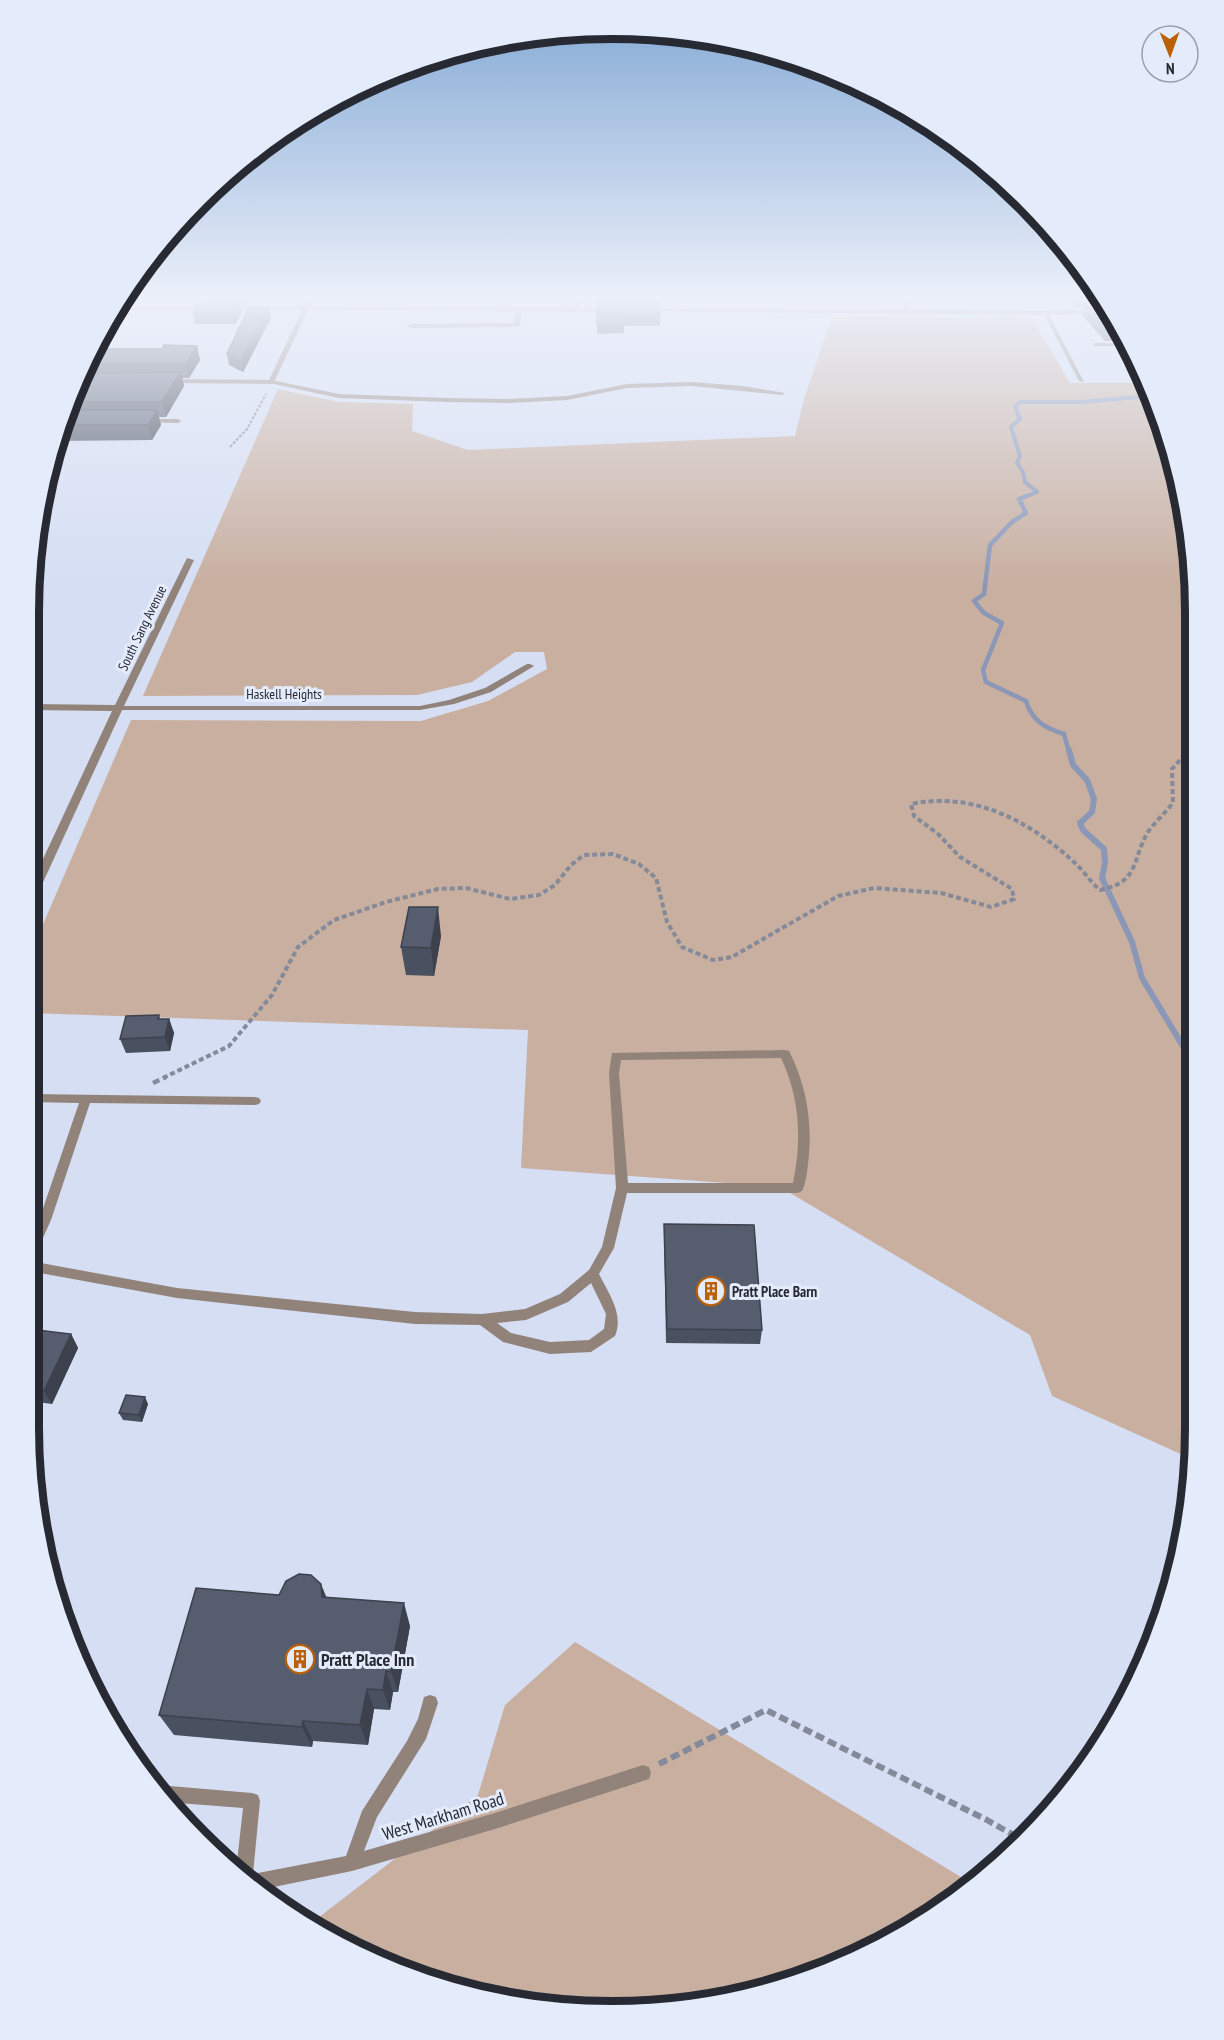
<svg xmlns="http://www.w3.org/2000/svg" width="1224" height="2040" font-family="'PT Sans Narrow',sans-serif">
<rect width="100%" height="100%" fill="#d5def3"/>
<!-- built -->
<polygon fill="#c6d2ed" points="321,300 681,300 682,306 335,305 327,305 322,303"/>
<!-- green -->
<g fill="#c8afa0">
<polygon points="832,317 1032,318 1070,383 1146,383 1164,424 1191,536 1194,1460 1052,1396 1030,1335 780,1187 521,1168 528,1030 29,1013 29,957 131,720 421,721 488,701 547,669 544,652 515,652 472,682 417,695 143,696 278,389 338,402 413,404 412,431 468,450 795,436 804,399"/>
<polygon points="575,1642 974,1885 870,1951 799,1981 689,2006 612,2011 425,1981 310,1924 478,1795 505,1705"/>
</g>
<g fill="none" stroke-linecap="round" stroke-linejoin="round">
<!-- stream-far2 -->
<polyline stroke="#8a97b7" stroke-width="4" points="1022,498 1037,492 1025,482 1023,472 1017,463 1020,456 1011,427 1020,419 1015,407 1020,402 1080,402 1152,396"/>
<!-- stream-far1 -->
<path stroke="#8a97b7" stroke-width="4.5" d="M 1026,496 L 1019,499 L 1026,513 L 1012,522 L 990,545 L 984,594 L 974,601 L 984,613 L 1002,623 L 983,670 L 986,682 L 1026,701 C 1032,721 1045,728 1064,734 L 1069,752"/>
<!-- stream -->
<polyline stroke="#8a97b7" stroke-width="6" points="1069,750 1073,765 1087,780 1094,799 1092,812 1080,823 1083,830 1104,849 1105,863 1102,878 1132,942 1142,978 1193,1063"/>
<!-- path-far4 -->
<polyline stroke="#848a99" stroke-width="2" stroke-dasharray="3 1.5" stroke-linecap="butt" points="230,447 247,429 266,394"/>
<!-- path-far3 -->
<polyline stroke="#848a99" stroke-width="3" stroke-dasharray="4.5 2" stroke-linecap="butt" points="1188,752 1191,748"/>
<!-- path-far2 -->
<path stroke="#848a99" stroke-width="4" stroke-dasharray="5 3" stroke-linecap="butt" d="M 163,1078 L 229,1046 L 272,995 L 298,947 L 334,920 L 386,902 L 438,889 L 466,888 L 510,899 L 539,895 L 555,885 L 571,865 L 584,855 L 613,854 L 639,864 L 656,878 L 667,922 L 682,947 L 713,960 L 732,957 L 838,896 L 874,888 L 941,893 L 991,907 L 1014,899 L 1012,889 L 960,857 L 938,834 L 914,816 L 911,804 C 973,791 1030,821 1075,863 C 1084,871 1090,882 1100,890 C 1140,882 1131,861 1148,832 C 1155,822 1165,813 1173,803 L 1172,769 L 1189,750"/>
<!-- path-far1 -->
<polyline stroke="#848a99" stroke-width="4.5" stroke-dasharray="7 4" stroke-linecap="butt" points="153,1083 166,1077"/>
<!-- path -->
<polyline stroke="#848a99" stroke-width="6" stroke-dasharray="9 4.5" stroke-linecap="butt" points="659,1764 766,1710 987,1820 1024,1841"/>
<!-- service -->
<g fill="#91837a" fill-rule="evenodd">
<polygon points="574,300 580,300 579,311 574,310"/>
<polygon points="905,300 911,300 908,312 905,314 902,312"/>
<polygon points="518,308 521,310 520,325 517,327 410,328 407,326 410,324 514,323 515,310"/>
<polygon points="1095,343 1128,343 1129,346 1093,346 1093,344"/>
<polygon points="271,380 339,394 447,398 509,399 567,396 627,384 692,382 743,386 785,393 782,395 692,386 627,388 567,400 509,403 447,402 339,398 269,383 268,382"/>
<polygon points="527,664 530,664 534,666 491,692 454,704 420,710 118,710 114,708 118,706 420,706 449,700 485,688"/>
<path d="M 785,1050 L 789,1051 C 807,1086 813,1125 808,1164 C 807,1173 806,1183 802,1191 L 798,1193 L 627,1193 L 614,1248 L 599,1274 C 609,1294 624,1314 615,1336 L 591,1352 L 550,1354 L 503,1342 L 480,1325 L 415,1324 L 177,1298 L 29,1271 L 29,1243 L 39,1220 L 79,1103 L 29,1102 L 29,1094 L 255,1097 L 259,1098 L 261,1101 L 259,1104 L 255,1105 L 90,1103 L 51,1220 L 33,1260 L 30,1261 L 177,1288 L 415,1312 L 482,1314 L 525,1309 L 560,1294 L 589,1270 L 602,1247 L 616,1188 L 609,1073 L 612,1053 ZM 781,1058 C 800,1098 802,1140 793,1183 L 628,1183 L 619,1073 L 621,1060 ZM 591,1283 L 606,1314 L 604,1329 L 589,1340 L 550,1342 L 511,1333 L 497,1323 L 526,1320 L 568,1302 Z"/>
<polygon points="430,1695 436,1697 438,1703 426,1739 377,1817 364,1851 495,1813 643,1765 649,1767 651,1773 649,1779 643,1781 495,1829 352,1871 259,1890 236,1871 243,1808 165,1802 153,1787 158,1785 252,1793 258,1795 260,1801 253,1874 346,1856 362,1811 407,1741 418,1719 424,1697"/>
</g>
<!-- minor -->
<g fill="#91837a" fill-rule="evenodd">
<polygon points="306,306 309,308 274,382 271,384 169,383 166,381 169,379 269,380 302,310 116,311 117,307"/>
<polygon points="1043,312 1048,313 1084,382 1079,381"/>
<polygon points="143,419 178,419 181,421 178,423 141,422 140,421"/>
<polygon points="187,558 194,560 123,708 34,902 29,906 29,889 112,711 30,710 30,704 115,705"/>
</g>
<!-- tertiary -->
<g fill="#91837a" fill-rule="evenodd">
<polygon points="307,300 313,300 310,306 611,308 614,310 611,312 306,310 303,308"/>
<polygon points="644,308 1045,311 1100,309 1103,311 1100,313 1045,315 642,311"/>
</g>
</g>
<!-- wall -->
<g fill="#49505f">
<polygon points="121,300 165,300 121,301"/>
<polygon points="207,300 249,300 247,304 240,304 242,313 235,324 195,324 193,313 207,302"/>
<polygon points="597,300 658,300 660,315 660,326 624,326 624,333 597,334"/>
<polygon points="1069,300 1103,300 1117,320 1137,364 1124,348 1126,341 1105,341 1083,316 1085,308 1076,308"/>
<polygon points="269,307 271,318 243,372 229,365 227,354"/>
<polygon points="197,346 200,360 189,378 182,378 184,386 166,417 159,417 161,425 152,440 56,441 60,424 97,349 162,349"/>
<polygon points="441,936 434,976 406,975 401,947"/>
<polygon points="159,1015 160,1019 169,1019 174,1033 170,1051 126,1053 120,1039"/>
<polygon points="664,1224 762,1330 760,1344 666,1343 664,1238"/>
<polygon points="29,1329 71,1334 78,1348 52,1404 29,1401"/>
<polygon points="148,1404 142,1422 123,1420 119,1413"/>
<polygon points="279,1595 326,1597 410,1626 398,1692 393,1692 390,1710 374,1709 368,1745 313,1741 312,1747 174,1735 159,1715"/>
</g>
<!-- shaded-wall -->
<g fill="#3c414d">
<polygon points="240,302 242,313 235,324 233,313"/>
<polygon points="269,307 271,318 243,372 241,361"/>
<polygon points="197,346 200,360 189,378 186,364"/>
<polygon points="181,372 184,386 166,417 162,402"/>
<polygon points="157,410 161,425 152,440 148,425"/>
<polygon points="438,907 441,936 434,976 431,948"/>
<polygon points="169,1019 174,1033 170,1051 165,1037"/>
<polygon points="71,1334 78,1348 52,1404 44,1391"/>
<polygon points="145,1397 148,1404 142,1422 139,1415"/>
<polygon points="321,1584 330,1606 322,1597"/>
<polygon points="404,1603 410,1626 398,1692 391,1672"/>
<polygon points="386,1671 393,1692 390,1710 383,1690"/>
<polygon points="367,1689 374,1709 368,1745 360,1725"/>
<polygon points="303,1721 313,1741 312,1747 302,1727"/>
</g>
<!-- building -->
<g fill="#555d6e" stroke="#3c414d" stroke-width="1.5">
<polygon points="200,302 240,302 233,313 193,313"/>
<polygon points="597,304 659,304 660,315 623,316 624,323 597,323"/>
<polygon points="249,307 269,307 241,361 227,354"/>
<polygon points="164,345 197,346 186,364 89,364 97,349 162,349"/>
<polygon points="181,372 162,402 71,402 85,373"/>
<polygon points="66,410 157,410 148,425 59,425"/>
<polygon points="409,907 438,907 431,948 401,947"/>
<polygon points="159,1015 158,1019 169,1019 165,1037 120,1039 126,1016"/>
<polygon points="664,1224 754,1225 762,1330 667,1329"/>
<polygon points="29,1329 71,1334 44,1391 29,1389"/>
<polygon points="126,1395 145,1397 139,1415 119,1413"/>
<polygon points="299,1574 311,1575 321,1584 322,1597 404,1603 391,1672 386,1671 383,1690 367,1689 360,1725 303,1721 302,1727 159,1715 196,1588 279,1595 286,1581"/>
</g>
<!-- sky -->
<linearGradient id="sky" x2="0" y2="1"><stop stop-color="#82a8d4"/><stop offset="0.51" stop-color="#ecf0fa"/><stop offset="1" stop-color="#ecf0fa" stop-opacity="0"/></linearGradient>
<rect width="1224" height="585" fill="url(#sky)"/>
<!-- icons -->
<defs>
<g id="building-ring" transform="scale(1.5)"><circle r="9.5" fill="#e4ecfc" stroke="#bc6008" stroke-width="1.5"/><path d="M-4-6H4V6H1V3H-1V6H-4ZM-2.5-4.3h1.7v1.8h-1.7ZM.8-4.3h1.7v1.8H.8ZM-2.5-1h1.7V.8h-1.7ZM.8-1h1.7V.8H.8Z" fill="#bc6008"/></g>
</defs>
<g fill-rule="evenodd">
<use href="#building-ring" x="711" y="1291"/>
<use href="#building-ring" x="300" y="1659"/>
</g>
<g text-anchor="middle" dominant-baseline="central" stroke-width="6" stroke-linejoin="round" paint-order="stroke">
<!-- far-street labels -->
<g font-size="14" fill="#272a32" stroke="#e4ecfc">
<text transform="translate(142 628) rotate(-64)">South Sang Avenue</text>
<text x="284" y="694">Haskell Heights</text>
</g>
<!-- poi labels -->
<g font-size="15" font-weight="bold" fill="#272a32" stroke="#e4ecfc" text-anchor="start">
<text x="732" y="1291">Pratt Place Barn</text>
</g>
<!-- near-poi labels -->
<g font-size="18" font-weight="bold" fill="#272a32" stroke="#e4ecfc" text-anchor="start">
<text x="321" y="1659">Pratt Place Inn</text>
</g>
<!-- near-street labels -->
<g font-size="18" fill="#272a32" stroke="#e4ecfc">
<text transform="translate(443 1816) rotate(-17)">West Markham Road</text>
</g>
</g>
<!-- crop -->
<path d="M0 0H1224V2040H0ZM612 39H612A573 573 0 0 1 1185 612V1428A573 573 0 0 1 612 2001H612A573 573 0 0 1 39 1428V612A573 573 0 0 1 612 39Z" fill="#e4ecfc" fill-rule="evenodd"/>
<path fill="none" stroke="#272a32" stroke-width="8" d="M612 39H612A573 573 0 0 1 1185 612V1428A573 573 0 0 1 612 2001H612A573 573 0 0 1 39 1428V612A573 573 0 0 1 612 39Z"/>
<!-- north arrow -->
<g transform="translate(1170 54) rotate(179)"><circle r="28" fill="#e4ecfc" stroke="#989eab" stroke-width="1.5"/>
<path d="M0-4.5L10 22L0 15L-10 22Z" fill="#bc6008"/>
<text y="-9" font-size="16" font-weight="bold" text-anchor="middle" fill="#272a32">N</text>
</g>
</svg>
